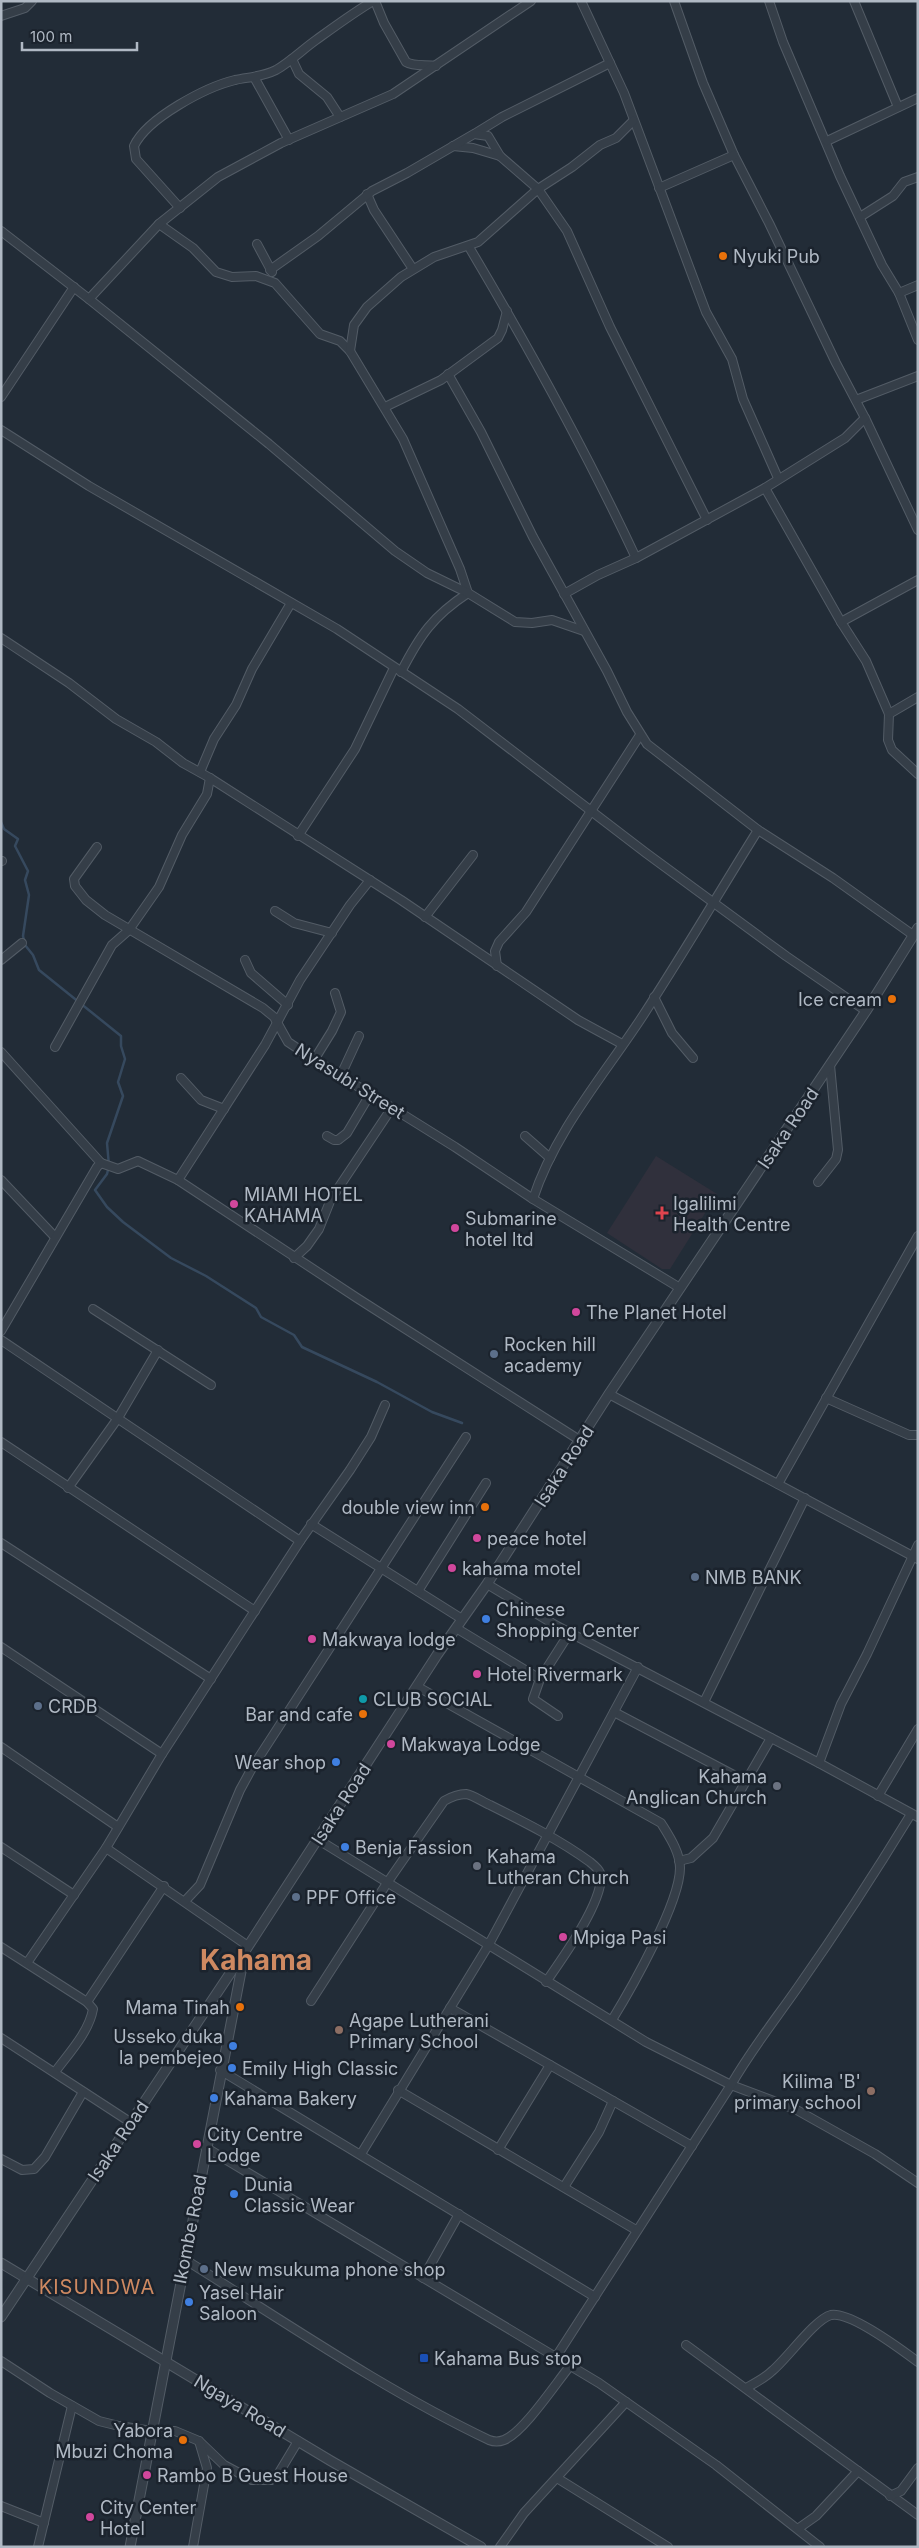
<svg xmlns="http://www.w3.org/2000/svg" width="919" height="2548" font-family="Inter,sans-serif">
<rect width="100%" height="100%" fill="#222c37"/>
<!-- medical -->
<polygon fill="#30303c" points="656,1156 717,1194 670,1269 662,1269 607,1233"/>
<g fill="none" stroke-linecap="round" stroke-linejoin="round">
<!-- stream -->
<polyline stroke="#36495e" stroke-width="2.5" points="1,822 4,829 18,839 15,846 28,871 25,880 29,895 23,936 25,945 33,955 39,970 121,1036 121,1046 125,1059 118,1082 123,1096 107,1143 109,1166 107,1174 95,1190 107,1207 123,1222 171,1258 206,1276 256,1308 261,1317 294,1335 302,1347 377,1382 432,1412 462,1423"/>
<!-- minor casing -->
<g stroke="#535c66" stroke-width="10">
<g id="minor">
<path d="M 375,1 L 384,23 L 406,62 C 414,67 427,64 436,66"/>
<polyline points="581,1 624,93 706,312 732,359 743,399 778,478"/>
<polyline points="674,1 703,83 734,155 769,223 836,363 865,418 918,530"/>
<polyline points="769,1 783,42 840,176 882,265 899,293 918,340"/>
<polyline points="854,1 898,107"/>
<polyline points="1,16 25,8 32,1"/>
<polyline points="292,59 299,74 327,97 340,117"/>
<polyline points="254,77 289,140"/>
<polyline points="476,133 502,117 610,63"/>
<polyline points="827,141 918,98"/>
<polyline points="453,146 473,148 500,156"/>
<polyline points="659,188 734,155"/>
<polyline points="367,194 374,210 413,269"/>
<path d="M 180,208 L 136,159 L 134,146 C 147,118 206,87 235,80 C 249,77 262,77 276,70 C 290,62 302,50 316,40 C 334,27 353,13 373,1"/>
<polyline points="860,217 893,196 904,182 918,177"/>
<path d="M 159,224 L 193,248 L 216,272 L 232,277 L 256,276 L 275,283 L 320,334 L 340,341 L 350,351 L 403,439 L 460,569 L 468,593 C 433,616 420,635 401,672"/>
<polyline points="1,231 89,299 269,444 395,551 427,573 468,593 515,622 532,623 552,620 584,631"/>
<polyline points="257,244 272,272"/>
<path d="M 469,247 C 529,348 586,451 636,558"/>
<polyline points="270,270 318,236 372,191 407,173 474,134 488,136 500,156 538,189 567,231 610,327 707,520"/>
<polyline points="899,293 918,285"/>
<polyline points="89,299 159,224 218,177 281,143 393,94 531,1"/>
<polyline points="350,351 354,325 367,307 401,277 434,257 478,242 538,189 572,167 600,145 616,138 633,121"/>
<polyline points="448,374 481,432 533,537 607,671 627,712 647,744 758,830 833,878 913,935"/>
<polyline points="1,397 74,287"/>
<polyline points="856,400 918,376"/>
<polyline points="385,407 441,380 498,338 502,330 507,311"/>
<polyline points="1,430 89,486 337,629 458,709 646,853 786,956 866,1011"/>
<polyline points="765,488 841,622 866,661 889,714 888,740 892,750 918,774"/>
<polyline points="564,594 598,575 636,558 765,488 845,438 865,418"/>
<polyline points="841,622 918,580"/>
<polyline points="1,638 69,683 116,719 156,742 183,763 210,778 401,900 578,1020 622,1044"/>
<polyline points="889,714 918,697"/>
<polyline points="200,772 214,739 236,705 252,669 291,603"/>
<polyline points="298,836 355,749 394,668"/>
<polyline points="97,847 74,879 75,886 86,900 105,915 263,1008 274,1017 288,1042 309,1056 455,1147 533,1199 680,1288"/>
<polyline points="1,861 2,861"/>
<polyline points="275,911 294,923 332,933"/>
<polyline points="425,917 473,855"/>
<polyline points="1,960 22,943"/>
<polyline points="245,960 251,973 288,1005"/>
<polyline points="497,966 495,951 499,942 526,912 640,735"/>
<polyline points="654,997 672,1033 693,1058"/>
<polyline points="55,1047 112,945 129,930 159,887 182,835 207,794 210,778"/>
<polyline points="1,1052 101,1163"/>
<polyline points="314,1060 332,1031 341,1012 335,993"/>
<polyline points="340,1077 359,1036"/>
<polyline points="181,1078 201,1100 224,1109"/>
<polyline points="327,1136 334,1140 338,1140 347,1133 369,1096"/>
<polyline points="525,1136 550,1158"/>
<polyline points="1,1180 55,1237"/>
<polyline points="178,1180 265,1045 300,980 350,905 370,880"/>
<polyline points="818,1182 836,1159 838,1150 830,1065"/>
<path d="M 533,1199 C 555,1131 605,1074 644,1014 C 683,954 720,891 758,830"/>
<polyline points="294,1258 307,1246 319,1229 331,1199 391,1109"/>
<polyline points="93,1309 211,1385"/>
<polyline points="1,1331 97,1167 101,1163 118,1169 138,1161 178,1180 357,1298 581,1441"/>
<polyline points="1,1340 300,1541"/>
<polyline points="609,1394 918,1559"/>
<polyline points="826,1398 909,1435 918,1435"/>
<polyline points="1,1442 255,1611"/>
<polyline points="778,1484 918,1236"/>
<polyline points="68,1488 118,1418 158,1350"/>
<polyline points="311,1524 462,1619"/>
<polyline points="1,1543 211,1679"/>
<polyline points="487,1584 557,1626 819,1763 918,1817"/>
<polyline points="418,1591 486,1483"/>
<polyline points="456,1628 540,1679"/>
<polyline points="1,1647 162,1754"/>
<path d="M 418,1687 L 661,1823 C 669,1836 680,1852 680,1868 C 680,1903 631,1989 612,2020"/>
<polyline points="704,1702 805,1498"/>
<polyline points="614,1712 745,1781"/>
<polyline points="558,1716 533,1699 540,1679 570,1632"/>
<polyline points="1,1747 118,1827"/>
<polyline points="819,1763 841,1704 867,1654 918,1545"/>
<polyline points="878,1796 918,1729"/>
<polyline points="317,1839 646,2042 731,2085 795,2109 875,2154 918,2183"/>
<polyline points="1,1847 74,1895"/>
<polyline points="106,1848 248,1946"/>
<polyline points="679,1861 691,1858 713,1838 771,1738"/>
<polyline points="185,1901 200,1885 240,1790 252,1768 466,1437"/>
<path d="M 1,1947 L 87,2002 L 93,2009 C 89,2032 69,2053 55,2072"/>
<polyline points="27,1963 106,1848 162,1754 300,1541 350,1470 371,1437 385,1405"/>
<path d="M 311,2001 L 387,1883 L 444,1801 C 451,1797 457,1794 466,1794 C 473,1795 483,1802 490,1805 C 524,1822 560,1840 590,1862 C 595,1866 601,1871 601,1877 C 601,1905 562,1959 546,1982"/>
<polyline points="87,2002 164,1886"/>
<polyline points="450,2008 692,2146"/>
<polyline points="1,2038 130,2122"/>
<polyline points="220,2070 595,2297"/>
<polyline points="398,2090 636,2230"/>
<polyline points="205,2147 599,2383 716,2465 820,2547"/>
<polyline points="498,2150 550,2065"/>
<polyline points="361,2154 488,1946 638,1667"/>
<polyline points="1,2159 22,2170 34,2169 45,2157 83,2092"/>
<polyline points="564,2187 599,2132 613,2101"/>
<path d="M 184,2259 C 284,2321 382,2389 489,2440 C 494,2442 499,2442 504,2440 C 523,2433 556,2383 570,2366"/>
<polyline points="423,2278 459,2214"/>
<polyline points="686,2345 918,2515"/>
<path d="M 556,2357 L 731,2085 C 751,2050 775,2020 798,1987 C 838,1930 875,1873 911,1814"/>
<polyline points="1,2361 50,2393 99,2421 119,2426 152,2431 175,2431 199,2441 224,2465 252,2480 271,2480 277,2476 298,2441"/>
<path d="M 746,2388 C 755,2383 765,2378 772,2371 C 787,2359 815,2319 831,2315 C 850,2311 902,2350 918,2362"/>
<polyline points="557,2478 668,2547"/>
<polyline points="890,2496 901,2491 918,2468"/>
<polyline points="1,2506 44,2523"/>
<polyline points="799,2528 816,2516 858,2471"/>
<polyline points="38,2547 72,2406"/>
<polyline points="193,2547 207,2468 199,2441"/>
<polyline points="500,2547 524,2513 626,2402"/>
</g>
</g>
<!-- tertiary casing -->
<g stroke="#535c66" stroke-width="11">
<g id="tertiary">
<polyline points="1,2263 331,2461 481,2547"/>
<polyline points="1,2317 245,1951 437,1655 487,1584 609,1394 866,1011 918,928"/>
<polyline points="130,2547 244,1956"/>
</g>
</g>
<!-- minor -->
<use href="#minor" stroke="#353e48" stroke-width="8"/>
<!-- tertiary -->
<use href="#tertiary" stroke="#353e48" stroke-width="9"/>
</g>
<!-- markers -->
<g fill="#e8710a" stroke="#1b232d" stroke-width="2">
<circle cx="723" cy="256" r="5"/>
<circle cx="892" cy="999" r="5"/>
<circle cx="485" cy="1507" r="5"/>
<circle cx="363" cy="1714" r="5"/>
<circle cx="240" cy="2007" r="5"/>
<circle cx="183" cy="2440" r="5"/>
</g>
<g fill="#d1479c" stroke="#1b232d" stroke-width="2">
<circle cx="234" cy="1204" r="5"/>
<circle cx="455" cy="1228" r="5"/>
<circle cx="576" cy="1312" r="5"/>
<circle cx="477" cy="1538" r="5"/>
<circle cx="452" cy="1568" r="5"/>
<circle cx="312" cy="1639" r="5"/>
<circle cx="477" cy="1674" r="5"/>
<circle cx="391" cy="1744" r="5"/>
<circle cx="563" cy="1937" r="5"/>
<circle cx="197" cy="2144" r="5"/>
<circle cx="147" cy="2475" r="5"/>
<circle cx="90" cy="2517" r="5"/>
</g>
<path fill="#e0444e" stroke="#1b232d" stroke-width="2" d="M659.5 1205.5h5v5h5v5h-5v5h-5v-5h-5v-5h5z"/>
<g fill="#5c6f8a" stroke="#1b232d" stroke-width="2">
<circle cx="494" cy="1354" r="5"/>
<circle cx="695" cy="1577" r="5"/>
<circle cx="38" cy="1706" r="5"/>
<circle cx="296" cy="1897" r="5"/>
<circle cx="204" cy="2269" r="5"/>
</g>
<g fill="#3f7fe0" stroke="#1b232d" stroke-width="2">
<circle cx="486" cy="1619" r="5"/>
<circle cx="336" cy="1762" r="5"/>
<circle cx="345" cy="1847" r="5"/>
<circle cx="233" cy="2046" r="5"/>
<circle cx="232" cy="2068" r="5"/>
<circle cx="214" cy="2098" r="5"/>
<circle cx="234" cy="2194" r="5"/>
<circle cx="189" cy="2302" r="5"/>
</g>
<circle fill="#0f9aa8" stroke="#1b232d" stroke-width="2" cx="363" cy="1699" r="5"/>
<g fill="#6b7280" stroke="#1b232d" stroke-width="2">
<circle cx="777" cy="1786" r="5"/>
<circle cx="477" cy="1866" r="5"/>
</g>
<g fill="#8d6e63" stroke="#1b232d" stroke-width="2">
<circle cx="339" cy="2030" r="5"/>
<circle cx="871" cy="2091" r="5"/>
</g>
<rect fill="#1a4fb4" stroke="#1b232d" stroke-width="2" x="419" y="2353" width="10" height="10" rx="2.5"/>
<g text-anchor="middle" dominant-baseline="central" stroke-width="5" stroke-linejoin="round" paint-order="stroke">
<!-- poi labels -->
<g font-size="18" fill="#b0b9c4" stroke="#1b232d" text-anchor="start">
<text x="733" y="256">Nyuki Pub</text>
<text x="882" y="999" text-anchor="end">Ice cream</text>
<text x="244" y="1194">MIAMI HOTEL<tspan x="244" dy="21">KAHAMA</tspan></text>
<text x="673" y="1203">Igalilimi<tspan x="673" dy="21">Health Centre</tspan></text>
<text x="465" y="1218">Submarine<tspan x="465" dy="21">hotel ltd</tspan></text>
<text x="586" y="1312">The Planet Hotel</text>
<text x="504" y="1344">Rocken hill<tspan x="504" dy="21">academy</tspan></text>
<text x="475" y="1507" text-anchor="end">double view inn</text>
<text x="487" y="1538">peace hotel</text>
<text x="462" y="1568">kahama motel</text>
<text x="705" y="1577">NMB BANK</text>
<text x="496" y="1609">Chinese<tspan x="496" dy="21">Shopping Center</tspan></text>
<text x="322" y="1639">Makwaya lodge</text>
<text x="487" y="1674">Hotel Rivermark</text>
<text x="373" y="1699">CLUB SOCIAL</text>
<text x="48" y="1706">CRDB</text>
<text x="353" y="1714" text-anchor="end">Bar and cafe</text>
<text x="401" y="1744">Makwaya Lodge</text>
<text x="326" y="1762" text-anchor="end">Wear shop</text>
<text x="767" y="1776" text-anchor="end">Kahama<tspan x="767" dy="21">Anglican Church</tspan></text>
<text x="355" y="1847">Benja Fassion</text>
<text x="487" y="1856">Kahama<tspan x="487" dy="21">Lutheran Church</tspan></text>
<text x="306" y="1897">PPF Office</text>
<text x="573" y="1937">Mpiga Pasi</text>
<text x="230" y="2007" text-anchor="end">Mama Tinah</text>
<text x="349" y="2020">Agape Lutherani<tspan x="349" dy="21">Primary School</tspan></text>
<text x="223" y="2036" text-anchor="end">Usseko duka<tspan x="223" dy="21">la pembejeo</tspan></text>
<text x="242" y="2068">Emily High Classic</text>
<text x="861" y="2081" text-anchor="end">Kilima 'B'<tspan x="861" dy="21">primary school</tspan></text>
<text x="224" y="2098">Kahama Bakery</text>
<text x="207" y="2134">City Centre<tspan x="207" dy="21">Lodge</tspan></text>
<text x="244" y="2184">Dunia<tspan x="244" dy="21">Classic Wear</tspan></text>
<text x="214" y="2269">New msukuma phone shop</text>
<text x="199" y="2292">Yasel Hair<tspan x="199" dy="21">Saloon</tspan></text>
<text x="434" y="2358">Kahama Bus stop</text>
<text x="173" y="2430" text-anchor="end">Yabora<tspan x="173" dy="21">Mbuzi Choma</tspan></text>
<text x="157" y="2475">Rambo B Guest House</text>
<text x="100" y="2507">City Center<tspan x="100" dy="21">Hotel</tspan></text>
</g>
<!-- street labels -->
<g font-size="18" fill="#b0b9c4" stroke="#1b232d">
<text transform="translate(350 1081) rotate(32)">Nyasubi Street</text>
<text transform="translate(788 1128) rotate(-56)">Isaka Road</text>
<text transform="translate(564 1466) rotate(-57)">Isaka Road</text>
<text transform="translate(341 1804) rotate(-57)">Isaka Road</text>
<text transform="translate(118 2141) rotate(-56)">Isaka Road</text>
<text transform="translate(190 2229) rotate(-79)">Ikombe Road</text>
<text transform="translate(240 2406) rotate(31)">Ngaya Road</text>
</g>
<!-- quarter labels -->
<g font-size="20" letter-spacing="1" fill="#ce8961" stroke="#1b232d">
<text x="97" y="2287">KISUNDWA</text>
</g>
<!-- town labels -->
<g font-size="28" font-weight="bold" fill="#ce8961" stroke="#1b232d">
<text x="256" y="1960">Kahama</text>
</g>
</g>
<!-- border -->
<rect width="919" height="2548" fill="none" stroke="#b0b9c4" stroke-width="5"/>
<!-- scale -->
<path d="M22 42v8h115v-8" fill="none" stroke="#b0b9c4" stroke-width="2.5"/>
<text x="30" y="42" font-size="15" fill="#b0b9c4" stroke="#1b232d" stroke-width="4" paint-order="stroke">100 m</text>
</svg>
